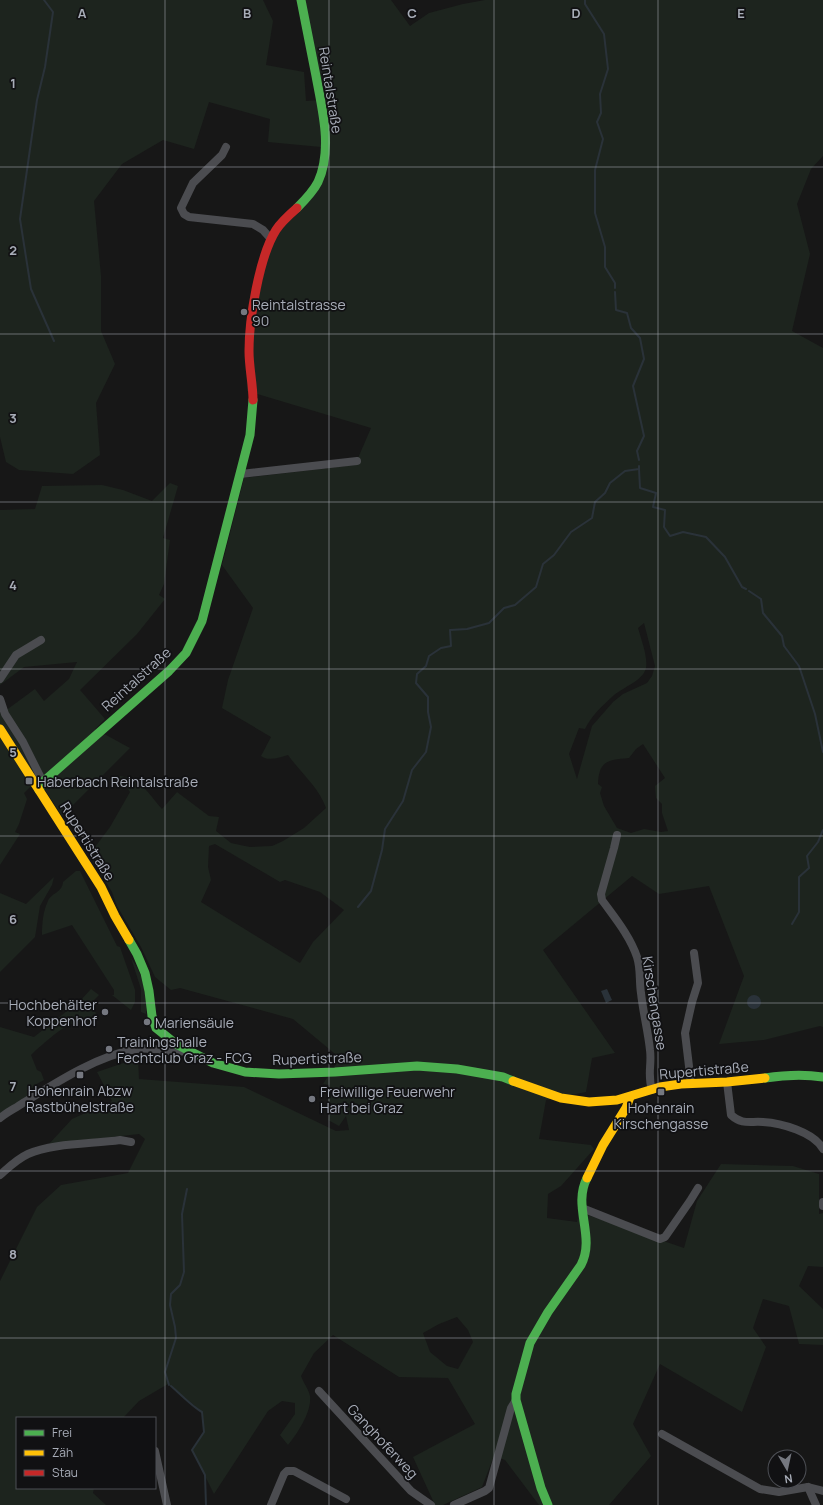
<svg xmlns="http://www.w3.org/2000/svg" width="823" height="1505" font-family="Manrope,sans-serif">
<rect width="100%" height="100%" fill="#171717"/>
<!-- green -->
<g fill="#1d241e" fill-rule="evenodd">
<path d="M 0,0 L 263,0 L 273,21 L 266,65 L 304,72 L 306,101 L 320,100 L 301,0 L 391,0 L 410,26 L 429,13 L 463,4 L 485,0 L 823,0 L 823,156 L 811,169 L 797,204 L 810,254 L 792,331 L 823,348 L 823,1027 L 820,1026 L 764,1040 L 719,1044 L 744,976 L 709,886 L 659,894 L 632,876 L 543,950 L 615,1053 L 592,1058 L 586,1092 L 546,1100 L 539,1139 L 591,1145 L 594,1149 L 561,1186 L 548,1194 L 547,1218 L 577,1222 L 579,1212 L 684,1248 L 697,1201 L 721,1164 L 793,1166 L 819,1174 L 819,1214 L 823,1213 L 823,1267 L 808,1266 L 799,1286 L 823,1309 L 823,1345 L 799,1344 L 789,1306 L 763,1299 L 753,1328 L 766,1347 L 742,1412 L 660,1364 L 633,1424 L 651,1456 L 609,1505 L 539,1505 L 505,1460 L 494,1456 L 482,1487 L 443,1505 L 435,1505 L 413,1457 L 475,1424 L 448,1378 L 399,1377 L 333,1335 L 314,1353 L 301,1376 C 303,1382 309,1390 310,1396 C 312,1412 297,1434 288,1445 L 280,1435 L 295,1414 L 295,1403 L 282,1401 L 268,1411 L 214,1494 L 192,1450 L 204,1432 L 202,1412 L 197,1409 L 194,1405 L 168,1384 L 139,1401 L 123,1418 L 17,1418 L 17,1488 L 94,1488 L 93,1493 L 106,1505 L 0,1505 L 0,1281 L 37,1207 L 61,1185 L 128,1173 L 145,1139 L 139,1134 L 49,1144 L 72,1119 L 112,1101 L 97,1072 L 138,1058 L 139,1079 L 244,1087 L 336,1131 L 349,1130 L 346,1116 L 339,1126 L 328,1120 L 330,1112 L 333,1111 L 335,1105 L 328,1102 L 328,1092 L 330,1085 L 323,1084 L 340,1058 L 293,1019 L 180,988 L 171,990 L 155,977 L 141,947 L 117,906 L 112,892 L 89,855 L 110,827 L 130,792 L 126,786 L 117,780 L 120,776 C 141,779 149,794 162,809 L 177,792 L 209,816 L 219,817 L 216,831 L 231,843 L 240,845 L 250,847 L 272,846 L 283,841 L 304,828 L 326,808 C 320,789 300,772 288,755 C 280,757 269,762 261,756 L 271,737 L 222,708 L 228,680 L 253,608 L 222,565 L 244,478 L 355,465 L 371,428 L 247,391 L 246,356 L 271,239 L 317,182 L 321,147 L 268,142 L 270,119 L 209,102 L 194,149 L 163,140 L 122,164 L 94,201 L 101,276 L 101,331 L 115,364 L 96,403 L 100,455 L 73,474 L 19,470 L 6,462 L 0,437 ZM 644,623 L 655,666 L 652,676 L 647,683 L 623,694 L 613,702 L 592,726 L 577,779 L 569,754 L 579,728 L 585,729 C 591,716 603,705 613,696 C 623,687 643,681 646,668 C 648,657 641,639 638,628 ZM 643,744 L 665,778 L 655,786 L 656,798 L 662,804 L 662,813 L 668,831 L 661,832 L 644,829 L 631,833 L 617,828 L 604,806 L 600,793 L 602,787 L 598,784 C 599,761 607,760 629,758 L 636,749 ZM 215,844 L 280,882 L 285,880 L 320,892 L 344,910 L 313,942 L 300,963 L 201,902 L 211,880 L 208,867 L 209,846 ZM 457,1317 L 468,1330 L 473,1342 L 458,1369 L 447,1366 L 430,1352 L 423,1333 L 439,1324 Z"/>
<polygon points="170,483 178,486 163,538 170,540 164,584 159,595 165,599 137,634 80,690 105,719 95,729 130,748 62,816 38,779 24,793 27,799 19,824 15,832 20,834 0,865 0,712 1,714 35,689 44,701 69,679 77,662 24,667 0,685 0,510 35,509 42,486 102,485 123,490 152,501"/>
<path d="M 76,871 L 80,871 L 117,946 L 120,947 L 135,990 L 135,1002 L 131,1010 L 112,995 L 114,995 L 114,990 L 72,925 L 42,935 C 42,924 43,911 48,901 C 51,893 62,893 63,882 Z"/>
<polygon points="54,877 52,885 40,906 35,937 0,972 0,893 26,904"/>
<path d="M 131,958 C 143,973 147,995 146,1014 L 141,1012 L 141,989 Z"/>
<path d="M 91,989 L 99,995 L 89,1005 L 96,1013 L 94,1019 L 85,1022 C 70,1018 46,1042 35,1051 L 31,1055 L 37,1070 L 41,1072 L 44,1080 L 33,1086 L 31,1095 L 0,1116 L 0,1027 L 34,1037 L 81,1000 Z"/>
</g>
<!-- water -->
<g fill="#2a3239">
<polygon points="607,989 612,1000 606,1003 601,991"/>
<circle cx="754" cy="1002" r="7"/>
</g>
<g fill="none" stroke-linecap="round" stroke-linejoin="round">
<!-- stream -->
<g stroke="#2a3239" stroke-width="2">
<polyline points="44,0 53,12 45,67 37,100 20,219 31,289 54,341"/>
<polyline points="585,0 585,4 604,34 608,69 600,94 601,113 597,122 603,139 595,170 595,213 605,247 605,267 615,283 615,288"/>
<polyline points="615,292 616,310 627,313 631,328 640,338 644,359 633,386 644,436 637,451 639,460"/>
<polyline points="639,469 640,488 656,493 653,507 665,510 664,527 670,536 683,532 706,537 725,557 742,587 746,589"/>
<polyline points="749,591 761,599 763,613 782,636 784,646 799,666 815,714 823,752"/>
<polyline points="358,907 371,891 382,850 385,829 403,801 412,770 426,752 431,727 428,712 428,697 416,683 417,674 426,666 429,656 441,648 451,646 450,630 467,629 489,623 504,608 515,605 536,587 543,564 554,555 571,532 592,518 595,502 605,493 610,483 625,471 639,469 639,466"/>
<polyline points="792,924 799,912 799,877 809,868 807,856 818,842 823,830"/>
<polyline points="169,1385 165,1372 176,1338 175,1327 170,1305 171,1294 180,1285 184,1272 182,1214 187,1189"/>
<path d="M 171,1386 C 179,1393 194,1408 202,1412 L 204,1432 L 192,1450 L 205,1475 L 206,1505"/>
</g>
<!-- street -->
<g stroke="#4b4c50" stroke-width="8">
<polyline points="226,147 222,155 193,183 181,208 184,214 189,217 253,224 263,230 271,239"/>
<polyline points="241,474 357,461"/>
<polyline points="0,679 16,655 41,640"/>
<polyline points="0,699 5,714 23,742 43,782"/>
<path d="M 617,835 L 614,848 L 601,894 L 602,900 C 615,918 630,936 637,957 C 641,969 639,981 641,993 C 643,1012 648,1031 650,1050 C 652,1065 647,1074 652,1090"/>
<path d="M 727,1082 L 731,1115 C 742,1125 750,1121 763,1122 C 781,1123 814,1132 823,1149"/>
<polyline points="691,1083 685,1033 692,1002 698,983 694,953"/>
<path d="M 0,1118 C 7,1112 16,1108 23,1103 C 57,1082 97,1056 136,1049 C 154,1046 171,1054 188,1051"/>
<path d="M 0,1175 C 9,1167 17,1159 28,1154 C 52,1143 93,1144 120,1140 L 131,1142"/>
<polyline points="823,1202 823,1206"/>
<polyline points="582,1208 660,1239 665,1237 690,1201 698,1188"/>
<polyline points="319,1391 411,1491 431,1505"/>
<polyline points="662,1434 760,1489 779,1492 808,1487 823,1491"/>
<polyline points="155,1451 167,1505"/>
<polyline points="808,1487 816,1505"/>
<polyline points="271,1505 284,1474 287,1471 294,1471 346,1499"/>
<polyline points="454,1505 485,1491 489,1488 511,1408 516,1400"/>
</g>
<!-- fast -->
<g stroke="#4caf50" stroke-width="9">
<path d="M 297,208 C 305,200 313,192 318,182 C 333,149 322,109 316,76 C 311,50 306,25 301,0"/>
<polyline points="39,790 43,782 169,671 186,653 202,621 250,435 253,400"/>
<polyline points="129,940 137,954 145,973 149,991 152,1016 156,1028 176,1044 213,1063 245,1072 279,1074 335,1072 417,1066 457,1069 503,1077 513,1081"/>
<path d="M 765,1078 C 785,1075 803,1074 823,1077"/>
<path d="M 548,1505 L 541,1488 L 516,1400 L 516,1394 L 530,1343 L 548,1312 L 581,1265 C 596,1236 572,1207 587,1178"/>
</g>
<!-- slow -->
<g stroke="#ffc107" stroke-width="9">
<polyline points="0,729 101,887 115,916 129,940"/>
<polyline points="513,1081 561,1098 589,1102 617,1100 660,1087 681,1084 727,1082 765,1078"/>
<polyline points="587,1178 603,1145 626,1108 630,1097"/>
</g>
<!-- jam -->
<path stroke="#c62828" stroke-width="9" d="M 253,400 C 253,384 249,368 249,351 C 249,320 259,257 276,230 C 281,222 289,215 297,208"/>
</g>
<!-- grid -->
<path fill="none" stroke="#a8adb8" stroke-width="1" stroke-opacity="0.55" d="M 165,0 L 165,1505M 329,0 L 329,1505M 494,0 L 494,1505M 658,0 L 658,1505M 0,167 L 823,167M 0,334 L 823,334M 0,502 L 823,502M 0,669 L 823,669M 0,836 L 823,836M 0,1003 L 823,1003M 0,1171 L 823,1171M 0,1338 L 823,1338"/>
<!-- markers -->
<g fill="#757880" stroke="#111113" stroke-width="1.5">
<circle cx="244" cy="312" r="4"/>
<rect x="25" y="777" width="8" height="8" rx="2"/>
<circle cx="105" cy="1012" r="4"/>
<circle cx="147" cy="1022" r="4"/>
<circle cx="109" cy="1049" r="4"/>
<rect x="76" y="1071" width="8" height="8" rx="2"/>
<rect x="657" y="1088" width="8" height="8" rx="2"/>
<circle cx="312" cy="1099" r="4"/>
</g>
<g text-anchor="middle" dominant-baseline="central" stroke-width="3.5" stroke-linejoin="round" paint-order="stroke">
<!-- street labels -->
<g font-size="14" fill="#a8adb8" stroke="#111113">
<text transform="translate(331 90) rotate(81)">Reintalstraße</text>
<text transform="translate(136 679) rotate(-42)">Reintalstraße</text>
<text transform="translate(88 841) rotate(58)">Rupertistraße</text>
<text transform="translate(655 1003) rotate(81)">Kirschengasse</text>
<text transform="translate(317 1058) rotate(-2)">Rupertistraße</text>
<text transform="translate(704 1070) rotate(-5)">Rupertistraße</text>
<text transform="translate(383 1441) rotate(47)">Ganghoferweg</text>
</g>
<!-- poi labels -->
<g font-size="14" fill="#a8adb8" stroke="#111113" text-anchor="start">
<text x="252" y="304">Reintalstrasse<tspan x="252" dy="16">90</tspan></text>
<text x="37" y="781">Haberbach Reintalstraße</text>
<text x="97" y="1004" text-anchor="end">Hochbehälter<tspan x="97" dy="16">Koppenhof</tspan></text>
<text x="155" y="1022">Mariensäule</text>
<text x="117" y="1041">Trainingshalle<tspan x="117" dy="16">Fechtclub Graz - FCG</tspan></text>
<text x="80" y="1090" text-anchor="middle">Hohenrain Abzw<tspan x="80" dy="16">Rastbühelstraße</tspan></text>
<text x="320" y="1091">Freiwillige Feuerwehr<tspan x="320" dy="16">Hart bei Graz</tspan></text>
<text x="661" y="1107" text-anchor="middle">Hohenrain<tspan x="661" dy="16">Kirschengasse</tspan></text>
</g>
</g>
<g font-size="13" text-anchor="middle" font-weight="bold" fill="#a8adb8" stroke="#111113" stroke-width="3.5" stroke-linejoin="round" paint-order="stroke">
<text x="82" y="18">A</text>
<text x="247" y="18">B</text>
<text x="412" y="18">C</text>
<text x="576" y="18">D</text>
<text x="741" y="18">E</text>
<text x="13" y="88">1</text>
<text x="13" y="255">2</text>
<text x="13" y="423">3</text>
<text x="13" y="590">4</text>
<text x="13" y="757">5</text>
<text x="13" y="924">6</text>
<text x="13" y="1091">7</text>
<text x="13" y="1259">8</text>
</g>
<!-- legend -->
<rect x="16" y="1417" width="140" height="72" fill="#111113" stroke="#4d4f55"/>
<rect x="24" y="1430" width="20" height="6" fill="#4caf50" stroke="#4d4f55"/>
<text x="52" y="1437" font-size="12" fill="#a8adb8">Frei</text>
<rect x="24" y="1450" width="20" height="6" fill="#ffc107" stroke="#4d4f55"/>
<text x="52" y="1457" font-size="12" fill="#a8adb8">Zäh</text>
<rect x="24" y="1470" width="20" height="6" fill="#c62828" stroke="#4d4f55"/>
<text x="52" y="1477" font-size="12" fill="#a8adb8">Stau</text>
<!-- north arrow -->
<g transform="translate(787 1469) rotate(171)"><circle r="19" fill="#111113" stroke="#4d4f55"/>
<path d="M0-3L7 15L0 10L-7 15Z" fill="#757880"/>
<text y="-6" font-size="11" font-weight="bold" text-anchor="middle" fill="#a8adb8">N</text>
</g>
</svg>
